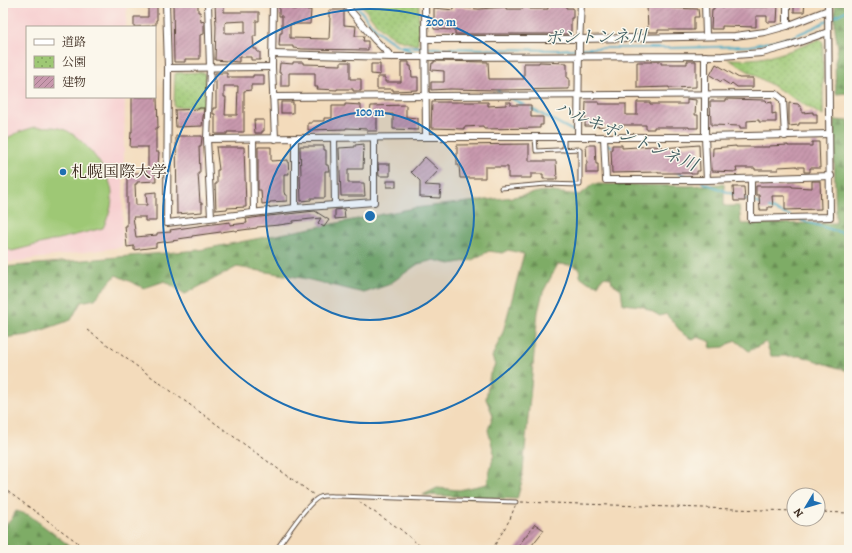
<svg xmlns="http://www.w3.org/2000/svg" width="852" height="553" font-family="Alegreya,'Noto Serif JP',serif">
<defs>
<pattern id="forest-firs" width="22" height="20" patternUnits="userSpaceOnUse"><rect width="22" height="20" fill="#7eac66"/><path d="M5 1l3.5 6h-7zM16 11l3.5 6h-7z" fill="#688c53"/></pattern>
<pattern id="park-dots" width="8" height="8" patternUnits="userSpaceOnUse"><rect width="8" height="8" fill="#9ec874"/><path d="M2 2h.1M6 6h.1" fill="none" stroke="#82a35f" stroke-width="1.8" stroke-linecap="round"/></pattern>
<pattern id="building-hatch" width="6" height="6" patternUnits="userSpaceOnUse"><rect width="6" height="6" fill="#c999ae"/><path d="M-1 1l2-2M0 6l6-6M5 7l2-2" fill="none" stroke="#a47d8d"/></pattern>
</defs>
<rect width="100%" height="100%" fill="#fbf7ec"/>
<filter id="ink" filterUnits="userSpaceOnUse"><feTurbulence type="fractalNoise" baseFrequency=".025" numOctaves="2"/><feDisplacementMap in="SourceGraphic" scale="8" xChannelSelector="R" yChannelSelector="G"/><feConvolveMatrix kernelMatrix="1 2 1 2 8 2 1 2 1" color-interpolation-filters="sRGB"/></filter>
<filter id="wash" filterUnits="userSpaceOnUse"><feTurbulence type="fractalNoise" baseFrequency=".012" numOctaves="4" result="noise"/><feDisplacementMap in="SourceGraphic" scale="16" xChannelSelector="R" yChannelSelector="G"/><feGaussianBlur stdDeviation="0.9" result="paint"/><feColorMatrix in="noise" values="0 0 0 0 0 0 0 0 0 0 0 0 0 0 0 0 0 1.4 0 .05"/><feComposite in="paint" operator="in"/></filter>
<g filter="url(#wash)">
<rect width="100%" height="100%" fill="#f3dbbb"/>
<!-- built -->
<polygon fill="#f7cfd0" points="3,3 127,3 126,27 27,27 27,97 125,97 122,247 3,263"/>
<!-- forest -->
<g fill="url(#forest-firs)" stroke="#5c6b42">
<polygon points="835,3 849,3 849,93 836,94 835,62 838,48 835,29"/>
<polygon points="834,120 849,121 849,370 848,371 801,356 771,356 766,342 749,351 735,340 724,347 710,348 711,342 698,337 693,340 683,334 666,314 660,316 642,306 623,304 621,289 612,283 611,278 603,277 598,285 588,282 580,276 579,268 571,265 558,264 543,292 538,312 522,481 517,499 423,495 437,488 459,490 487,484 494,453 488,430 493,415 486,399 490,374 495,365 492,357 503,332 524,254 508,250 502,253 489,251 472,260 450,264 434,260 418,264 388,285 364,293 302,278 237,267 185,294 165,281 144,288 116,275 95,299 81,302 71,320 28,335 3,338 3,267 199,250 414,208 513,197 544,191 580,195 593,184 687,186 724,184 724,206 739,206 741,224 836,223 834,153"/>
<polygon points="16,511 29,515 75,550 3,550 3,527 11,520"/>
</g>
<!-- park -->
<g fill="url(#park-dots)" stroke="#6c7949">
<path d="M 360,3 L 419,3 L 418,45 C 386,39 379,27 360,3 Z"/>
<path d="M 820,39 L 823,42 L 823,116 L 728,59 C 736,59 743,60 750,59 C 774,58 798,48 820,39 Z"/>
<polygon points="203,72 205,74 206,106 174,107 175,74 176,73"/>
</g>
<!-- pitch -->
<path fill="#9ec874" stroke="#6c7949" d="M 35,127 C 44,127 54,126 63,129 C 83,136 113,174 112,196 C 112,208 108,217 103,228 L 12,251 L 3,247 L 3,140 L 19,132 Z"/>
<g fill="none" stroke-linecap="round" stroke-linejoin="round">
<!-- stream -->
<g stroke="#45aac5" stroke-width="2">
<path d="M 355,3 C 361,11 367,20 374,27 C 387,41 403,48 420,55"/>
<polyline points="402,46 437,48 557,50 587,48 673,48 750,46 792,37 817,26 849,9"/>
<polyline points="495,89 503,94"/>
<polyline points="510,98 526,106"/>
<polyline points="530,108 577,133"/>
<polyline points="595,139 613,147"/>
<polyline points="676,172 691,178"/>
<polyline points="702,182 735,195"/>
<polyline points="743,198 762,205"/>
<polyline points="766,207 790,216"/>
<polyline points="801,220 849,235"/>
</g>
</g>
<g id="blocks">
<!-- building -->
<g fill="url(#building-hatch)" fill-rule="evenodd">
<polygon points="148,3 157,3 157,20 156,20 156,25 152,25 152,26 134,27 134,17 148,17"/>
<polygon points="173,3 198,3 198,12 200,12 201,22 204,21 204,34 200,35 200,59 185,59 185,62 174,62"/>
<path d="M 215,3 L 224,3 L 224,12 L 259,12 L 259,21 L 256,21 L 256,36 L 253,36 L 254,49 L 257,49 L 257,52 L 260,52 L 260,60 L 251,60 L 251,57 L 239,57 L 239,62 L 215,60 L 216,27 ZM 245,21 L 245,33 L 225,33 L 225,23 L 226,22 Z"/>
<polygon points="768,3 778,4 777,22 767,22 767,16 756,16 756,27 722,26 722,29 711,29 712,9 714,9 714,5 722,5 722,7 768,7"/>
<polygon points="794,3 805,3 804,12 794,12"/>
<polygon points="279,4 291,4 291,9 311,10 310,24 290,24 290,38 329,39 330,17 329,17 329,10 344,10 344,25 356,26 355,36 364,36 363,41 368,41 368,50 302,49 293,48 293,46 279,46 280,33 282,33 282,16 279,16"/>
<polygon points="548,5 566,5 566,8 573,8 573,18 571,18 571,34 455,34 455,30 434,29 434,8 454,10 454,7 465,7 465,8 479,9 506,7 506,9 523,9 523,7 529,7 529,9 548,9"/>
<polygon points="647,5 672,6 672,8 698,9 699,17 694,17 694,30 658,30 658,32 648,32"/>
<polygon points="434,61 488,62 489,79 524,79 524,63 539,63 539,62 567,63 567,78 569,78 569,89 498,90 450,89 431,90 431,82 444,82 444,71 431,70 432,63 434,63"/>
<polygon points="652,61 661,61 661,64 687,64 687,61 696,61 696,87 669,88 669,87 637,88 637,62 652,62"/>
<polygon points="293,62 303,62 303,64 341,65 341,62 350,62 350,79 361,79 361,91 353,91 353,89 337,89 337,90 317,89 318,87 315,87 315,73 289,73 289,86 281,86 281,73 279,73 280,63 293,64"/>
<polygon points="401,62 409,62 409,66 411,66 412,77 418,77 418,90 393,91 393,89 377,89 377,77 385,77 385,82 401,82"/>
<polygon points="371,64 380,64 380,75 371,74"/>
<polygon points="716,64 739,78 753,78 753,87 737,87 732,83 730,85 722,80 721,82 710,75"/>
<path d="M 215,73 L 227,73 L 227,77 L 253,77 L 253,75 L 264,75 L 264,85 L 251,85 L 251,90 L 244,91 L 244,132 L 227,132 L 227,134 L 215,134 L 215,114 L 213,114 L 213,108 L 216,108 L 216,80 L 215,80 ZM 224,86 L 238,86 L 237,115 L 225,115 L 226,97 L 224,97 Z"/>
<polygon points="132,97 157,97 158,128 156,128 156,152 159,152 158,166 155,166 156,181 137,182 137,184 135,184 136,205 147,205 146,193 156,192 156,221 145,221 145,217 133,217 136,237 157,235 157,233 171,232 170,230 205,225 230,222 230,225 247,223 246,219 260,217 315,211 329,220 324,227 318,223 321,218 293,221 293,223 279,225 257,227 257,228 235,231 235,230 192,236 192,237 178,239 179,240 156,243 156,247 140,249 134,250 134,246 127,247 125,226 127,226 127,173 146,173 146,170 148,169 148,147 130,147 131,132 132,132"/>
<polygon points="687,99 696,100 695,115 698,115 698,128 689,128 689,127 654,127 654,129 646,129 646,125 612,125 612,127 585,126 586,102 599,102 599,104 626,104 626,115 637,115 637,102 650,102 650,104 687,104"/>
<polygon points="726,99 766,100 767,103 772,102 772,114 776,113 776,122 759,122 759,120 747,121 747,128 740,128 740,126 711,125 710,101 726,101"/>
<rect x="281" y="102" width="12" height="11"/>
<polygon points="432,102 488,102 488,106 506,105 506,102 511,102 511,105 531,105 531,117 543,117 543,125 540,125 540,128 484,129 483,126 464,127 464,129 431,128"/>
<polygon points="789,103 798,104 802,109 802,113 813,112 813,114 817,114 817,123 799,123 799,125 789,126"/>
<polygon points="345,104 361,105 361,113 370,113 371,106 406,105 406,117 418,118 418,130 393,129 393,114 377,114 377,131 367,131 367,129 346,128 346,129 308,130 308,123 312,123 312,121 324,121 324,118 332,118 332,106 345,106"/>
<polygon points="199,108 204,108 202,126 176,127 175,110 199,109"/>
<polygon points="254,120 264,120 264,131 262,131 262,133 255,133"/>
<polygon points="176,136 202,136 201,147 199,147 200,173 198,173 200,203 202,203 202,212 177,214"/>
<polygon points="812,142 819,142 820,168 810,168 810,172 804,172 804,167 797,167 797,166 778,167 778,170 755,170 755,168 736,168 737,172 712,171 713,148 736,146 736,147 769,147 769,146 788,145 788,146 812,146"/>
<polygon points="364,144 363,169 348,169 348,183 364,183 365,196 341,196 339,148 355,147 355,145"/>
<polygon points="529,144 529,161 556,161 557,179 543,179 543,174 531,174 531,178 508,178 508,167 485,167 485,178 460,178 459,165 457,165 457,145"/>
<polygon points="586,145 595,145 596,164 598,164 598,173 586,173 586,164 587,164"/>
<polygon points="612,145 622,145 622,148 653,146 663,147 663,148 699,145 700,171 697,171 697,174 691,174 691,173 658,173 658,172 612,173 611,149 612,149"/>
<polygon points="300,146 324,146 324,150 326,150 326,165 328,165 329,171 325,171 325,198 311,198 311,200 301,201 300,175 301,175"/>
<polygon points="216,147 244,147 246,207 227,208 227,209 216,210 215,184 217,184 217,170 219,170"/>
<polygon points="258,147 271,147 271,161 288,160 289,174 284,174 284,192 285,195 287,195 287,201 270,202 270,203 262,204 261,190 258,190"/>
<polygon points="425,157 439,170 425,185 441,186 440,198 420,197 420,181 411,172"/>
<polygon points="378,164 390,164 390,176 379,176"/>
<rect x="387" y="181" width="9" height="6"/>
<polygon points="812,181 820,181 821,209 785,210 785,196 772,196 773,207 768,207 768,210 760,210 759,195 756,195 756,186 792,186 792,187 812,188"/>
<polygon points="733,187 744,187 745,201 734,201"/>
<polygon points="344,209 345,218 335,219 335,210"/>
<polygon points="535,524 544,530 528,550 515,550"/>
</g>
</g>
</g>
<g filter="url(#ink)">
<use href="#blocks" fill-opacity="0" stroke="#574536" stroke-width="1"/>
<g fill="none" stroke-linecap="round" stroke-linejoin="round">
<!-- lane casing -->
<g stroke="#574536" stroke-width="5">
<g id="lane">
<polyline points="564,150 564,137"/>
<polyline points="501,188 546,184 580,185 580,149 536,151 535,137"/>
<path d="M 276,550 C 284,539 308,501 320,497 C 325,495 333,496 338,496 L 516,502"/>
</g>
</g>
<!-- street casing -->
<g stroke="#574536" stroke-width="8">
<g id="street">
<polyline points="166,3 168,68 167,223 295,208 374,202 374,138"/>
<polyline points="208,3 210,68 207,139 211,217"/>
<polyline points="273,3 272,67 275,139"/>
<polyline points="344,3 375,40 392,57"/>
<polyline points="425,3 426,137"/>
<polyline points="705,3 706,36"/>
<polyline points="787,3 787,26"/>
<polyline points="425,39 579,39 735,36 765,32 787,26 828,10"/>
<polyline points="272,54 392,57 722,56 762,53 788,46 828,32"/>
<polyline points="705,56 705,137 707,180"/>
<polyline points="168,68 272,67"/>
<polyline points="273,97 776,94 783,100 785,136"/>
<polyline points="578,137 579,44 581,3"/>
<polyline points="604,137 606,180 707,180 831,176"/>
<polyline points="334,138 335,204"/>
<polyline points="207,139 426,137 705,137 829,134"/>
<polyline points="253,139 254,212"/>
<polyline points="751,179 751,219 830,217 828,3"/>
<polyline points="295,208 295,138"/>
</g>
</g>
<!-- path -->
<g stroke="#574536" stroke-width="1" stroke-dasharray="3 3" stroke-linecap="butt">
<polyline points="87,330 314,495"/>
<polyline points="3,488 88,550"/>
<polyline points="359,502 400,529 425,550"/>
<polyline points="521,502 794,511"/>
<polyline points="818,512 849,513"/>
<polyline points="492,550 510,519 515,506"/>
</g>
<!-- lane -->
<use href="#lane" stroke="#fff" stroke-width="3"/>
<!-- street -->
<use href="#street" stroke="#fff" stroke-width="6"/>
</g>
</g>
<!-- distance rings -->
<circle cx="370" cy="216" r="104" fill="#1f6fb2" fill-opacity=".12"/>
<g fill="none" stroke="#1f6fb2" stroke-width="2">
<circle cx="370" cy="216" r="104"/>
<circle cx="370" cy="216" r="207"/>
</g>
<!-- markers -->
<circle fill="#1f6fb2" stroke="#fbf7ec" stroke-width="1.5" cx="63" cy="172" r="4"/>
<g text-anchor="middle" dominant-baseline="central" stroke-width="3" stroke-linejoin="round" paint-order="stroke">
<!-- poi labels -->
<g font-size="16" fill="#3b2a1e" stroke="#fbf7ec" text-anchor="start">
<text x="71" y="172">札幌国際大学</text>
</g>
<!-- water labels -->
<g font-size="17" font-style="italic" fill="#3f5d61" stroke="#fbf7ec">
<text transform="translate(596 37) rotate(-1)">ポントンネ川</text>
<text transform="translate(626 136) rotate(23)">ハルキポントンネ川</text>
</g>
</g>
<circle cx="370" cy="216" r="6" fill="#1f6fb2" stroke="#fbf7ec" stroke-width="2"/>
<g font-size="12" text-anchor="middle" font-weight="bold" fill="#1f6fb2" stroke="#fbf7ec" stroke-width="3" stroke-linejoin="round" paint-order="stroke">
<text x="441" y="26">200 m</text>
<text x="370" y="116">100 m</text>
</g>
<!-- margin -->
<rect width="852" height="553" fill="none" stroke="#fbf7ec" stroke-width="16"/>
<!-- legend -->
<rect x="26" y="26" width="130" height="72" fill="#fbf7ec" stroke="#aea59a"/>
<rect x="34" y="39" width="20" height="6" fill="#ffffff" stroke="#aea59a"/>
<text x="62" y="46" font-size="12" fill="#3b2a1e">道路</text>
<rect x="34" y="56" width="20" height="12" fill="url(#park-dots)" stroke="#aea59a"/>
<text x="62" y="66" font-size="12" fill="#3b2a1e">公園</text>
<rect x="34" y="76" width="20" height="12" fill="url(#building-hatch)" stroke="#aea59a"/>
<text x="62" y="86" font-size="12" fill="#3b2a1e">建物</text>
<!-- north arrow -->
<g transform="translate(806 507) rotate(232)"><circle r="19" fill="#fbf7ec" stroke="#aea59a"/>
<path d="M0-3L7 15L0 10L-7 15Z" fill="#1f6fb2"/>
<text y="-6" font-size="11" font-weight="bold" text-anchor="middle" fill="#3b2a1e">N</text>
</g>
</svg>
